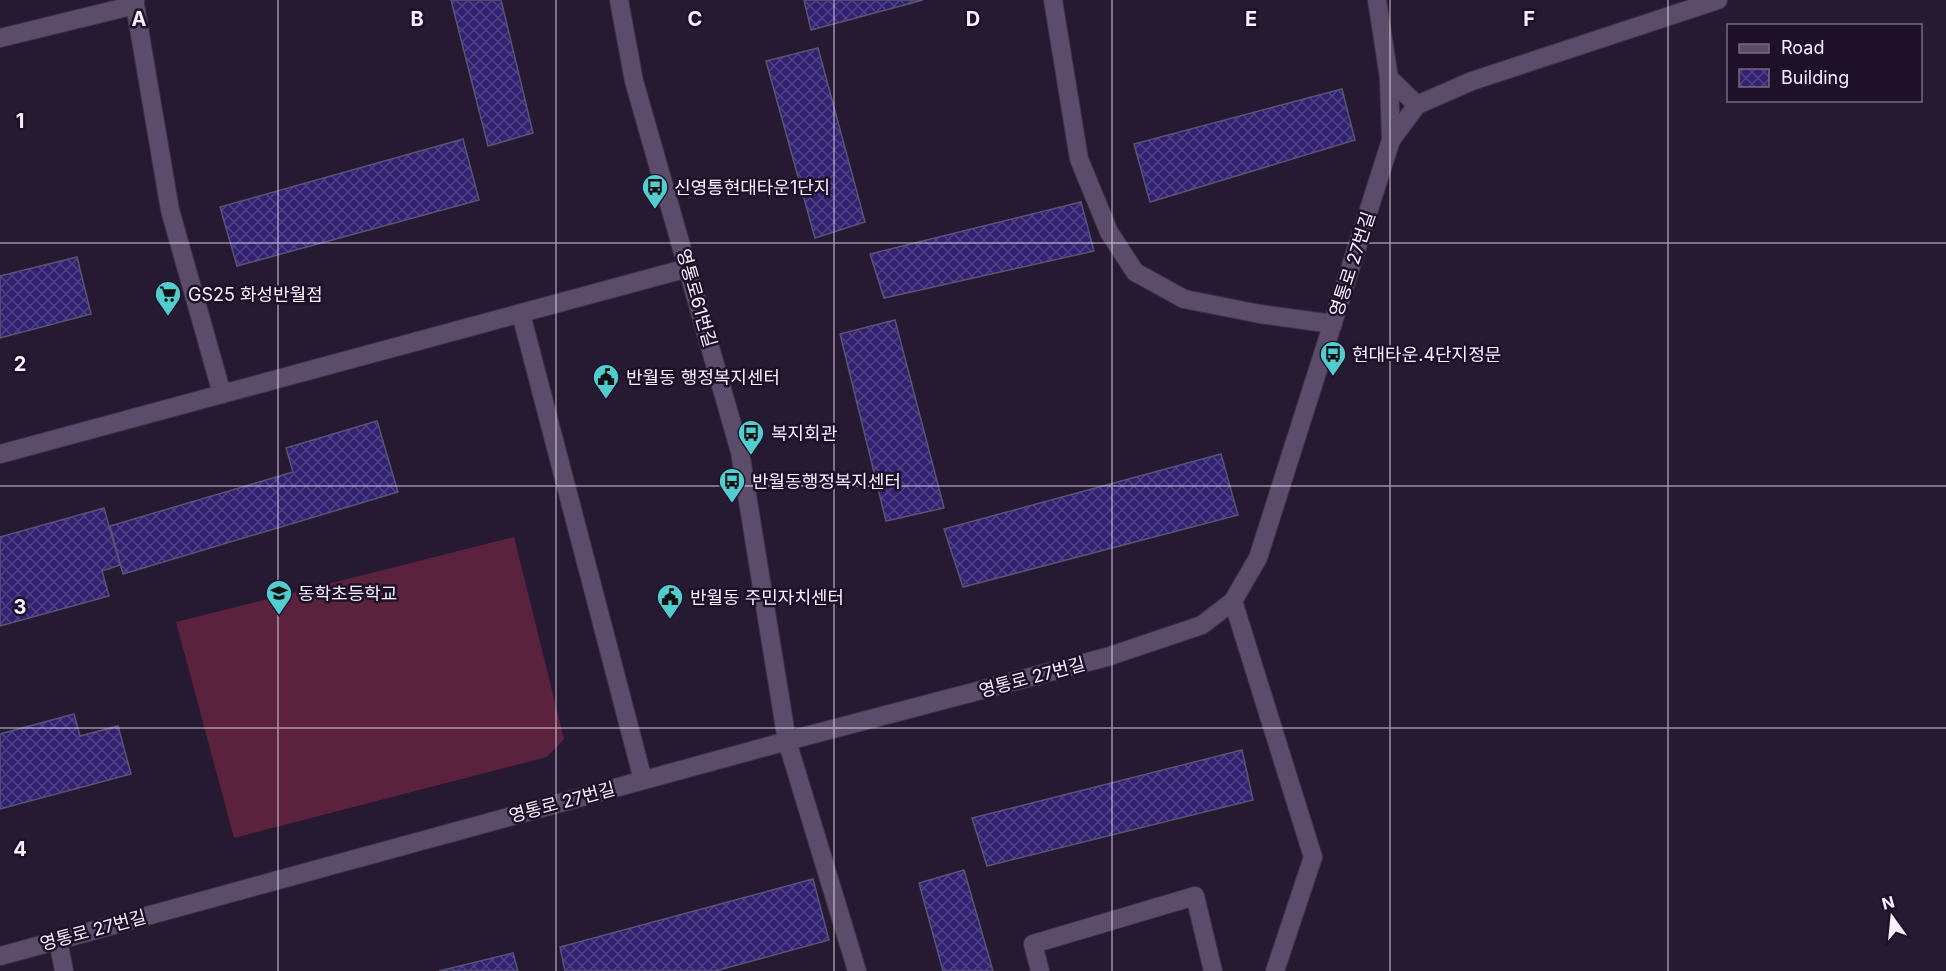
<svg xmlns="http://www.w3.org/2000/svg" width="1946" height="971" font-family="Inter,'Noto Sans KR',sans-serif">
<defs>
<pattern id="building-cross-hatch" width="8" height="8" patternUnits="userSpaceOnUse" patternTransform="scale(1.5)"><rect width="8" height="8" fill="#312170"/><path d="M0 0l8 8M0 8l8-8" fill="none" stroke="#504285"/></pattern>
</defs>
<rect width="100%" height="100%" fill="#261932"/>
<!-- garden -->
<polygon fill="#5b223e" points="514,537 564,739 547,757 234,838 176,622"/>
<!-- building -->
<g fill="url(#building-cross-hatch)" stroke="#565574" stroke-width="1.5">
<polygon points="451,0 501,0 533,133 488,146"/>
<polygon points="804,0 923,0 811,30"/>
<polygon points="818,48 865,222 815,238 766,61"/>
<polygon points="1342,89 1355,140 1150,202 1134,144"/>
<polygon points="463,139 479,200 237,266 220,207"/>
<polygon points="1081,202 1094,251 884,298 870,254"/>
<polygon points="77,257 91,314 0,338 0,276"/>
<polygon points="895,320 944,508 886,521 840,334"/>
<polygon points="377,421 398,492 123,574 110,526 293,472 286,448"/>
<polygon points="1221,454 1238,515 963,587 944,529"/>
<polygon points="104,508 120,565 102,571 109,596 0,626 0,537"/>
<polygon points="74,714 80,736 118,726 131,774 0,809 0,734"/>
<polygon points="1242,750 1253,800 987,866 972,818"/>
<polygon points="964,870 993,971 943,971 919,883"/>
<polygon points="813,879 829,940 715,971 565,971 560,947"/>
<polygon points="513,953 518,971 439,971"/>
</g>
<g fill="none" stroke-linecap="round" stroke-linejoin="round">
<!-- minor casing -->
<g stroke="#3d3347" stroke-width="20">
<g id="minor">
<polyline points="619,0 634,81 740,452 787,741 857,971"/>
<polyline points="1053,0 1079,159 1109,232 1135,272 1184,299 1260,314 1333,324"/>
<polyline points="1377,0 1389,78 1417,105"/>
<polyline points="135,5 170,210 222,394"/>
<polyline points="0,38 135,5 135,0"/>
<polyline points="1389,78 1391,140"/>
<polyline points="521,314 643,780"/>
<polyline points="0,454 688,268"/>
<polyline points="1233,601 1313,857 1275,971"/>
<polyline points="58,940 64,971"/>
<polyline points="0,956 787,741 1107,657 1202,625 1233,601 1258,558 1391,140 1417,105 1472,81 1718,0"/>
<polyline points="1040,971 1033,944 1195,896 1213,971"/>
</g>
</g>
<!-- minor -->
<use href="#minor" stroke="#5b4c69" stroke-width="18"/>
</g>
<!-- grid -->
<path fill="none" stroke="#f7f0fe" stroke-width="1.5" stroke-opacity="0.55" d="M 278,0 L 278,971M 556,0 L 556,971M 834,0 L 834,971M 1112,0 L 1112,971M 1390,0 L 1390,971M 1668,0 L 1668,971M 0,243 L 1946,243M 0,486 L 1946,486M 0,728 L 1946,728"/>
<!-- icons -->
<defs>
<g id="bus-pin" transform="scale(1.35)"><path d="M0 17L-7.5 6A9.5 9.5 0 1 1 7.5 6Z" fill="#52cdcf" stroke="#1d1028"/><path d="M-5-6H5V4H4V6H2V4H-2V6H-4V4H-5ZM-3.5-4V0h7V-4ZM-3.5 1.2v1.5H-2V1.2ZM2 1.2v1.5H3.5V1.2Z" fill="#111"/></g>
<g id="supermarket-pin" transform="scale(1.35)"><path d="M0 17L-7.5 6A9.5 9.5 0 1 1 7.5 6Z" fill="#52cdcf" stroke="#1d1028"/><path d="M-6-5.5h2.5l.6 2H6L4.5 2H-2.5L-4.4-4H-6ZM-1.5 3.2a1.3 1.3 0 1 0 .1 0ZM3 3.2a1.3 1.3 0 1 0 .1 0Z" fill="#111"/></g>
<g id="civic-pin" transform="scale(1.35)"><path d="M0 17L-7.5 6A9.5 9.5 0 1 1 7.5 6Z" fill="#52cdcf" stroke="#1d1028"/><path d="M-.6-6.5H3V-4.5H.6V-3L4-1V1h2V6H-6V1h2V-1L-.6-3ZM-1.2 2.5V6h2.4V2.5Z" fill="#111"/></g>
<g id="school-pin" transform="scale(1.35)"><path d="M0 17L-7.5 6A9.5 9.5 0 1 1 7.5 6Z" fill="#52cdcf" stroke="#1d1028"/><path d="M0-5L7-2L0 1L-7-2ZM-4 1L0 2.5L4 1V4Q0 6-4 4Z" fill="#111"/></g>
</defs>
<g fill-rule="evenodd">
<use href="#bus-pin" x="655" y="187"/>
<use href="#supermarket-pin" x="168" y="294"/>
<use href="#bus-pin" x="1333" y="354"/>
<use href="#civic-pin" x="606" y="377"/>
<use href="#bus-pin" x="751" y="433"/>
<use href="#bus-pin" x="732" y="481"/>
<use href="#school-pin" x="279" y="593"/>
<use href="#civic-pin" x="670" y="597"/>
</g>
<g text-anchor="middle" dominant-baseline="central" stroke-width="5" stroke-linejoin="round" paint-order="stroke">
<!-- poi labels -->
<g font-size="18" fill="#f7f0fe" stroke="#1d1028" text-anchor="start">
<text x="674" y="187">신영통현대타운1단지</text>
<text x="188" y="294">GS25 화성반월점</text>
<text x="1352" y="354">현대타운.4단지정문</text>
<text x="626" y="377">반월동 행정복지센터</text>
<text x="771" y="433">복지회관</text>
<text x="752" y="481">반월동행정복지센터</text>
<text x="298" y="593">동학초등학교</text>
<text x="690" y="597">반월동 주민자치센터</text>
</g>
<!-- street labels -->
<g font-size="18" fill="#f7f0fe" stroke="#1d1028">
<text transform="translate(1352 264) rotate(-72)">영통로 27번길</text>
<text transform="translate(697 298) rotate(74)">영통로61번길</text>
<text transform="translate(1032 677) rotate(-15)">영통로 27번길</text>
<text transform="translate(562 802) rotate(-15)">영통로 27번길</text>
<text transform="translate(93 930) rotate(-15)">영통로 27번길</text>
</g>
</g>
<g font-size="20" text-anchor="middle" font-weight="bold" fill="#f7f0fe" stroke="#1d1028" stroke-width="5" stroke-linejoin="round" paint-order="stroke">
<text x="139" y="26">A</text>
<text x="417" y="26">B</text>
<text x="695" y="26">C</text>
<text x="973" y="26">D</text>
<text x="1251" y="26">E</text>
<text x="1529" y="26">F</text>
<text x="20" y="128">1</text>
<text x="20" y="371">2</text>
<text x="20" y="614">3</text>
<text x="20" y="856">4</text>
</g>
<!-- legend -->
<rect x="1727" y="24" width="195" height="78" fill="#1d1028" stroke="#746a7e" stroke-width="1.5"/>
<rect x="1739" y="44" width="30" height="9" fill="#5b4c69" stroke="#746a7e" stroke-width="1.5"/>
<text x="1781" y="54" font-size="18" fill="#f7f0fe">Road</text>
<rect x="1739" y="69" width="30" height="18" fill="url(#building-cross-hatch)" stroke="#746a7e" stroke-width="1.5"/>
<text x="1781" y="84" font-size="18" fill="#f7f0fe">Building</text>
<!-- north arrow -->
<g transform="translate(1892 917) rotate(345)" stroke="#1d1028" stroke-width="4.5" paint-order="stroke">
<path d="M0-4.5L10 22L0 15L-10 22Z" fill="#f7f0fe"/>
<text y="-9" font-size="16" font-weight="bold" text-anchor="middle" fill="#f7f0fe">N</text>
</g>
</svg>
